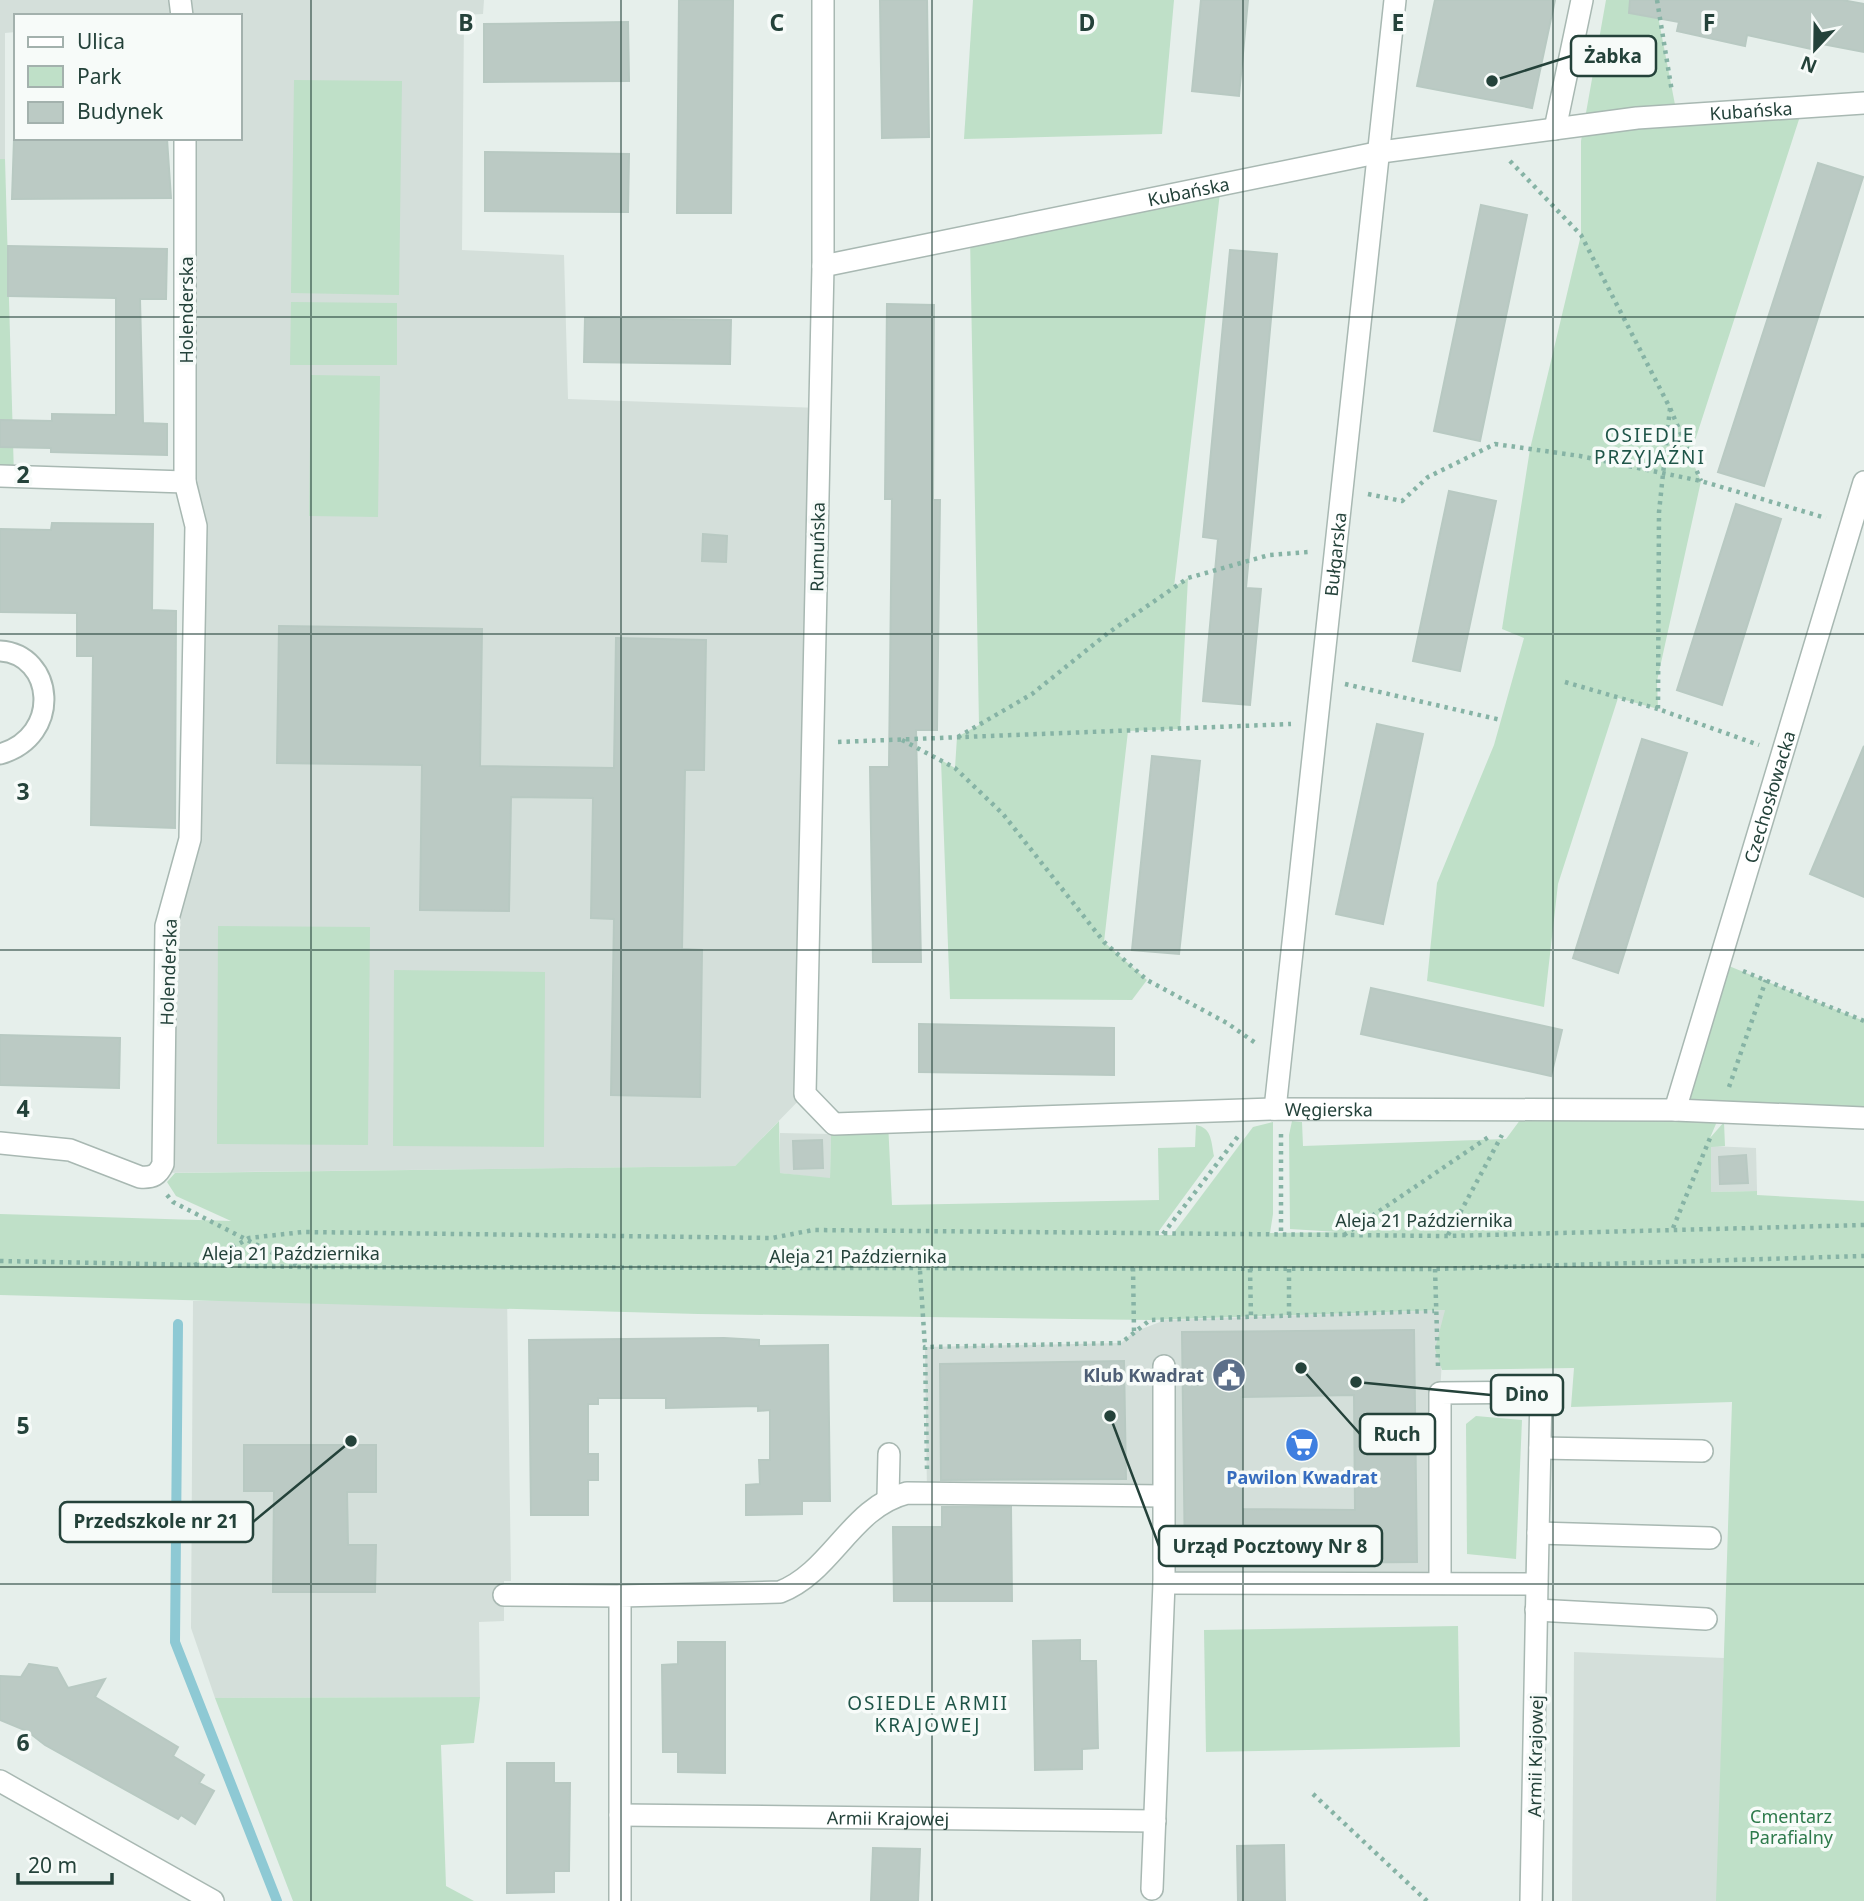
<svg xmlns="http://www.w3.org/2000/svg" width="1864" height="1901" font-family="'Noto Sans',sans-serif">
<rect width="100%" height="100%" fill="#e6efeb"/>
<!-- built -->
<g fill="#d4dfda">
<polygon points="0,0 484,0 483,14 464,15 462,250 564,255 568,399 820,408 805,1094 735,1166 159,1173 166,926 190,839 183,138 240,138 240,16 16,16 16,32 5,33 5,159 0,159"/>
<polygon points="780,1133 831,1134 830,1179 780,1173"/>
<polygon points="1711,1146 1756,1148 1757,1191 1711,1192"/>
<polygon points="507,1293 511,1581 504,1581 504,1621 479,1622 480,1697 215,1698 191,1628 193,1301"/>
<polygon points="1445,1310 1440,1393 1440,1583 1164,1583 1163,1496 927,1494 925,1347 1121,1343 1134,1332 1165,1320"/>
<polygon points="1574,1652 1724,1658 1717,1901 1572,1901"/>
</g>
<!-- green -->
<g fill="#bfe0c8">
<polygon points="973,0 1174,0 1162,134 964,139"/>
<polygon points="1606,0 1657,0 1657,11 1677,115 1803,107 1690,456 1701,481 1657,681 1658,709 1618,698 1558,884 1544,1007 1427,981 1437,883 1494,745 1524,638 1502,629 1530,449 1581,235 1581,141"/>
<polygon points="294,80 402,81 399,295 291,293"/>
<polygon points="0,159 5,159 14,476 0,476"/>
<polygon points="1221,184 1174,587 1188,578 1180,729 1128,731 1104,942 1147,980 1132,1000 950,999 941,760 955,768 957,737 979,725 970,236"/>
<polygon points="291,302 397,303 397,365 290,365"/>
<polygon points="311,375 380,376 378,517 309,516"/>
<polygon points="218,926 370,927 368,1145 217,1144"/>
<path d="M 1719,962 L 1864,1021 L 1864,1118 L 1721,1112 L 1710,1138 L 1724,1122 L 1725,1146 L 1711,1147 L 1711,1192 L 1757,1191 L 1757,1195 L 1864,1201 L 1864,1901 L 1716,1901 L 1732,1402 L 1571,1407 L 1574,1368 L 1442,1370 L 1435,1349 L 1445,1310 L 1150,1320 L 698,1314 L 0,1295 L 0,1214 L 231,1221 L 176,1196 L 167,1182 L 175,1173 L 735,1166 L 779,1121 L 780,1173 L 830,1178 L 831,1134 L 888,1122 L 892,1205 L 1159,1200 L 1158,1148 L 1195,1147 L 1196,1125 C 1212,1128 1211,1141 1214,1156 L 1156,1235 L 1172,1235 L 1253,1127 L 1273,1122 L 1273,1214 L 1270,1233 L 1338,1232 L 1290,1229 L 1289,1135 L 1292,1121 L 1302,1122 L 1303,1146 L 1506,1139 L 1523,1116 L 1675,1110 Z"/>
<polygon points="394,970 545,972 544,1147 393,1146"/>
<polygon points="1476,1416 1522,1420 1516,1559 1467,1554 1466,1424"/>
<polygon points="1458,1626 1460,1747 1206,1752 1204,1630"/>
<polygon points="480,1697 474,1743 441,1745 446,1886 474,1901 293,1901 215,1698"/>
</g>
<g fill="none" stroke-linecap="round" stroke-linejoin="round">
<!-- stream -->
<polyline stroke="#8ec9d4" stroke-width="10" points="178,1324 175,1642 277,1901"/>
</g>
<!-- building -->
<g fill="#bbcac4" stroke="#b8c9c2" stroke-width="2" fill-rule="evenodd">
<polygon points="679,0 733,0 731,213 677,213"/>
<polygon points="880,0 927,0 929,137 882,138"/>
<polygon points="1201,0 1248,0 1239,96 1192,91"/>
<polygon points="1435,0 1555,0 1532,108 1417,86"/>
<polygon points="1630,0 1842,0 1864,4 1864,52 1817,43 1816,50 1747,35 1745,46 1677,31 1679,22 1629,13"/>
<polygon points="628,22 629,81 484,82 484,24"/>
<polygon points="14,139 167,139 171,198 12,199"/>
<polygon points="485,152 629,154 628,212 485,211"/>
<polygon points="1818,163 1863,177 1764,486 1718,472"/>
<polygon points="1481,205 1527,215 1480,441 1434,431"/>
<polygon points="8,246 167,249 166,299 140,299 143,423 167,424 167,455 51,452 51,448 0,447 0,420 52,421 52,414 116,415 116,298 8,296"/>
<polygon points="1230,250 1277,254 1246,588 1261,589 1250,705 1203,701 1218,539 1203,537"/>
<polygon points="887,304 934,305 933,500 940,500 937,730 916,730 921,962 873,962 870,767 889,767 892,499 885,499"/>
<polygon points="585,318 731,320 730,364 584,362"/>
<polygon points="1449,491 1496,501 1460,671 1413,661"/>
<polygon points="1736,504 1781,519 1722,705 1677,690"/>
<polygon points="52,523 153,524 152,610 176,611 175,828 91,825 93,656 77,656 77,613 0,612 0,529 51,530"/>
<polygon points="703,534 727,536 726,562 702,561"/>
<polygon points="279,626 482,629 480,766 614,768 616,638 706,640 704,770 685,770 682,949 702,950 700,1097 611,1095 614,919 591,918 593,798 511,797 509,911 420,910 422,765 277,763"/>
<polygon points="1377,724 1423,734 1383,924 1336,914"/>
<polygon points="1642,739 1687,753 1618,973 1573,958"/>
<polygon points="1864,746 1864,897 1810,874"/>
<polygon points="1152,756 1200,761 1179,954 1132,950"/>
<polygon points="1371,988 1562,1030 1551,1076 1361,1034"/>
<polygon points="919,1024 1114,1028 1114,1075 919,1072"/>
<polygon points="0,1035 120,1038 119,1088 0,1085"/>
<polygon points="822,1140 823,1168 794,1169 793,1141"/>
<polygon points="1746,1155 1748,1183 1720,1184 1719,1157"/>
<path d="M 1414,1330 L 1417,1562 L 1185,1564 L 1182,1332 ZM 1354,1395 L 1355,1510 L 1242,1509 L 1241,1397 Z"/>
<polygon points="724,1338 759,1340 759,1346 828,1345 830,1501 802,1501 802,1514 746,1515 746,1485 760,1484 759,1460 770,1460 770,1410 758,1411 758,1406 666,1408 666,1398 598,1398 598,1404 588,1404 588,1454 598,1454 598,1480 588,1480 588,1515 531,1515 529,1340"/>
<polygon points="1124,1361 1126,1479 941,1480 940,1364"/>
<polygon points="244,1445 376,1445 376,1492 347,1492 348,1545 376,1545 375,1592 273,1592 274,1491 244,1491"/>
<polygon points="942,1507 1011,1507 1012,1601 894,1601 893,1527 942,1527"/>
<polygon points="1080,1640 1080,1661 1096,1661 1098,1748 1082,1749 1082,1769 1035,1770 1033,1641"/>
<polygon points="678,1642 725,1642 725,1773 678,1772 678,1752 663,1752 662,1665 678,1664"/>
<polygon points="29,1664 57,1668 68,1688 105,1679 95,1697 178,1747 173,1756 204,1775 199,1783 214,1791 195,1824 181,1815 178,1819 45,1745 27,1731 0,1720 0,1676 21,1677"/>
<polygon points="507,1763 554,1763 554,1783 570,1783 569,1871 554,1871 554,1892 507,1893"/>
<polygon points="1284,1845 1285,1901 1238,1901 1237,1846"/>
<polygon points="873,1848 920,1849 918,1901 871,1901"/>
</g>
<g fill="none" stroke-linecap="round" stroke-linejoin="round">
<!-- lane casing -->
<g stroke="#a8b8b2" stroke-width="23">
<path id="lane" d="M 0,651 C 54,654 63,736 0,754"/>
</g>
<!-- street casing -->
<g stroke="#a8b8b2" stroke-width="24">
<g id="street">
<polyline points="180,0 182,16"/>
<path id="s1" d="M 823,0 L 823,266 L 805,1094 L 834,1124 L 1275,1109 L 1675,1110 L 1864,1118"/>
<polyline points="1555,129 1582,0"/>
<polyline points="185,138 185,482"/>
<path id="s2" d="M 823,266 L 1381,152 L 1637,118 L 1864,103"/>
<path d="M 0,476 L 185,482 L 196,526 L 190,839 L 166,926 L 163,1164 C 158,1175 153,1178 140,1177 L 70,1150 L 0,1143"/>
<path id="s3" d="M 1275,1109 L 1395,0"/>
<path id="s4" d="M 1675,1110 L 1864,482"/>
<polyline points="1164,1366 1164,1583 1537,1584 1531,1901"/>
<polyline points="1540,1448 1702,1451"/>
<polyline points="888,1497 889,1454"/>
<polyline points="1538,1533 1710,1538"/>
<polyline points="1440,1583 1440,1393 1541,1392 1537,1584"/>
<polyline points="504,1595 620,1596"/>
<polyline points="1536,1610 1706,1619"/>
<polyline points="0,1781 213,1901"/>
<path id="s5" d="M 620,1815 L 1155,1821"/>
<polyline points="1152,1889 1164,1583"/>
<path d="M 620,1901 L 620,1596 L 780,1592 C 832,1572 851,1507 907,1493 L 1163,1496"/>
</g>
</g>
<!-- path -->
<g stroke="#86b3a5" stroke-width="4.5" stroke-dasharray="3.5 5" stroke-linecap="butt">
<polyline points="1657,0 1672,92"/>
<polyline points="1510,161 1581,235 1670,408 1701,481"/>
<polyline points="1670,408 1659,512 1658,709 1759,745"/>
<polyline points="1368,494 1402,501 1428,477 1495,444 1580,456 1701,481 1826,518"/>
<polyline points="1565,682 1658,709"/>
<polyline points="1345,684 1501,720"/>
<polyline points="958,737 1032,694 1108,633 1188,578 1269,555 1309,552"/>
<polyline points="902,740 955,768 1003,814 1104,942 1147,980 1227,1023 1257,1044"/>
<polyline points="838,742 1291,724"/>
<polyline points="1743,971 1864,1021"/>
<polyline points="1729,1087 1766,980"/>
<polyline points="1281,1134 1281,1234"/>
<polyline points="167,1195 173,1202 300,1267"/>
<polyline points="1673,1228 1710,1138"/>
<polyline points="1163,1234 1239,1135"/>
<polyline points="1344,1235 1490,1136"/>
<polyline points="1448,1235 1502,1135"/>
<polyline points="0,1261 301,1267 1435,1269 1864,1256"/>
<polyline points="194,1265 214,1258 249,1238 303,1232 772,1238 813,1230 1447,1236 1864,1225"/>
<polyline points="1133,1268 1134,1331"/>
<polyline points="1250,1269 1251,1317"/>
<polyline points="1435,1269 1438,1366"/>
<polyline points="920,1271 925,1347"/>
<polyline points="1289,1315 1289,1268"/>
<polyline points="927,1469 925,1347 1121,1343 1150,1320 1434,1311"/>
<polyline points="1313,1794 1427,1901"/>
</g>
<!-- lane -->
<use href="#lane" stroke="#fff" stroke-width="19"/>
<!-- street -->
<use href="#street" stroke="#fff" stroke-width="21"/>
</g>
<!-- grid -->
<path fill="none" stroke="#24423a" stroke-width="2" stroke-opacity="0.55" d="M 311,0 L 311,1901M 621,0 L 621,1901M 932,0 L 932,1901M 1243,0 L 1243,1901M 1553,0 L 1553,1901M 0,317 L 1864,317M 0,634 L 1864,634M 0,950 L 1864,950M 0,1267 L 1864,1267M 0,1584 L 1864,1584"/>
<!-- icons -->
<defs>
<g id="civic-disc" transform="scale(1.75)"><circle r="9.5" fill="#5c6f8a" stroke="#f7fbf9"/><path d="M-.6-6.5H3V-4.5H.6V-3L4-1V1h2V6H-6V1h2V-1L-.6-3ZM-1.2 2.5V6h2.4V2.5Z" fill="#fff"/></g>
<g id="supermarket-disc" transform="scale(1.75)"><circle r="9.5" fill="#3f7fe0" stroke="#f7fbf9"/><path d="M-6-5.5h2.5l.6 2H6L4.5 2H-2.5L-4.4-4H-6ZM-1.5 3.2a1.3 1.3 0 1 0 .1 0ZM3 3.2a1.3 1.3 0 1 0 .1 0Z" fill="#fff"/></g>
</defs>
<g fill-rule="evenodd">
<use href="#civic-disc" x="1229" y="1375"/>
<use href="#supermarket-disc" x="1302" y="1445"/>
</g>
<g text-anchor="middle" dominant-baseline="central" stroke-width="7" stroke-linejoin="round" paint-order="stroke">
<!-- street labels -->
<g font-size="18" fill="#24423a" stroke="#f7fbf9">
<text stroke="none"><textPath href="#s2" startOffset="942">Kubańska</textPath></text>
<text stroke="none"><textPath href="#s2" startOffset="373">Kubańska</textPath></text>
<text transform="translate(186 310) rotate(-90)">Holenderska</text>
<text transform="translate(817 547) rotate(-89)">Rumuńska</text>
<text stroke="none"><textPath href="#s3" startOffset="558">Bułgarska</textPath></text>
<text stroke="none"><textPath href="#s4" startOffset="327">Czechosłowacka</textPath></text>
<text transform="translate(168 972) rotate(-88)">Holenderska</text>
<text stroke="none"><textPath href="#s1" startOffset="1631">Węgierska</textPath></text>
<text x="1424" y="1220">Aleja 21 Października</text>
<text x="291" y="1253">Aleja 21 Października</text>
<text x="858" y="1256">Aleja 21 Października</text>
<text transform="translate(1535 1756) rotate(-89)">Armii Krajowej</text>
<text stroke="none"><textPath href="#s5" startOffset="268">Armii Krajowej</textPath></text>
</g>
<!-- service labels -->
<g font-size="18" font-weight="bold" fill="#4e5e75" stroke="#f7fbf9" text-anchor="end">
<text x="1204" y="1375">Klub Kwadrat</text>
</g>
<!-- shop labels -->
<g font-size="18" font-weight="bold" fill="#366cbe" stroke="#f7fbf9">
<text x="1302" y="1477">Pawilon Kwadrat</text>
</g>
<!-- park labels -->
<g font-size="18" fill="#2d7a4b" stroke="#f7fbf9">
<text x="1791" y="1816">Cmentarz<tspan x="1791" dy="21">Parafialny</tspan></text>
</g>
<!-- neighbourhood labels -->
<g font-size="19" letter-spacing="2" fill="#1f5548" stroke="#f7fbf9">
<text x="1650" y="435">OSIEDLE<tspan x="1650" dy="22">PRZYJAŹNI</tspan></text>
<text x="928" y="1703">OSIEDLE ARMII<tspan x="928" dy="22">KRAJOWEJ</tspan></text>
</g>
</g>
<g font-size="23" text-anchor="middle" font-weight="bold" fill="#24423a" stroke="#f7fbf9" stroke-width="7" stroke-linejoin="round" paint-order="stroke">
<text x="466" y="31">B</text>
<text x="777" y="31">C</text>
<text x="1087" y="31">D</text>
<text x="1398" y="31">E</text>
<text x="1709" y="31">F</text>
<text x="23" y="483">2</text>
<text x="23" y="800">3</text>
<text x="23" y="1117">4</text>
<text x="23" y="1434">5</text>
<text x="23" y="1751">6</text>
</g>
<!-- callouts -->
<path fill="none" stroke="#24423a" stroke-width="2.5" d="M1492 81L1571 56M1356 1382L1491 1395M1301 1368L1360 1434M351 1441L253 1522M1110 1416L1159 1546"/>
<g fill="#24423a" stroke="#f7fbf9" stroke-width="2.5">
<circle cx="1492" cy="81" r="7"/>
<circle cx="1356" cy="1382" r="7"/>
<circle cx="1301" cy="1368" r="7"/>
<circle cx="351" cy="1441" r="7"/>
<circle cx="1110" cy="1416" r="7"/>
</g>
<g fill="#f7fbf9" stroke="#24423a" stroke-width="2.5">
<rect x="1571" y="36" width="85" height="40" rx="7"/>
<rect x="1491" y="1375" width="72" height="40" rx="7"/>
<rect x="1360" y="1414" width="75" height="40" rx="7"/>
<rect x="60" y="1502" width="193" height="40" rx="7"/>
<rect x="1159" y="1526" width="223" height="40" rx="7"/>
</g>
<g font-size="19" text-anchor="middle" font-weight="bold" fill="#24423a">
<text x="1613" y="63">Żabka</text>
<text x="1527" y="1401">Dino</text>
<text x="1397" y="1441">Ruch</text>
<text x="156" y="1528">Przedszkole nr 21</text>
<text x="1270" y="1553">Urząd Pocztowy Nr 8</text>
</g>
<!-- legend -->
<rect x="14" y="14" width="228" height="126" fill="#f7fbf9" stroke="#a3b1ad" stroke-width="2"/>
<rect x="28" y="37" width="35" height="10" fill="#ffffff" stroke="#a3b1ad" stroke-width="2"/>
<text x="77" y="49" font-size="21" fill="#24423a">Ulica</text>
<rect x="28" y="66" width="35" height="21" fill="#bfe0c8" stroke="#a3b1ad" stroke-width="2"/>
<text x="77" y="84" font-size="21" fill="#24423a">Park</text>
<rect x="28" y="102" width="35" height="21" fill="#bbcac4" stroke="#a3b1ad" stroke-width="2"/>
<text x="77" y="119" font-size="21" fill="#24423a">Budynek</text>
<!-- north arrow -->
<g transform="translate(1815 49) rotate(202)" stroke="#f7fbf9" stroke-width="5" paint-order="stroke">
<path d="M0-5L12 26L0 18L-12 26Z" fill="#24423a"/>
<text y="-10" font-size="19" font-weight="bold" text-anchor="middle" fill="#24423a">N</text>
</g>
<!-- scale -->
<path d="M18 1873v10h94v-10" fill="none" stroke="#24423a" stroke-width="3.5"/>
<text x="28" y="1873" font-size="21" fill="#24423a" stroke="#f7fbf9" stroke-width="5" paint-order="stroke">20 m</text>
</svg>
